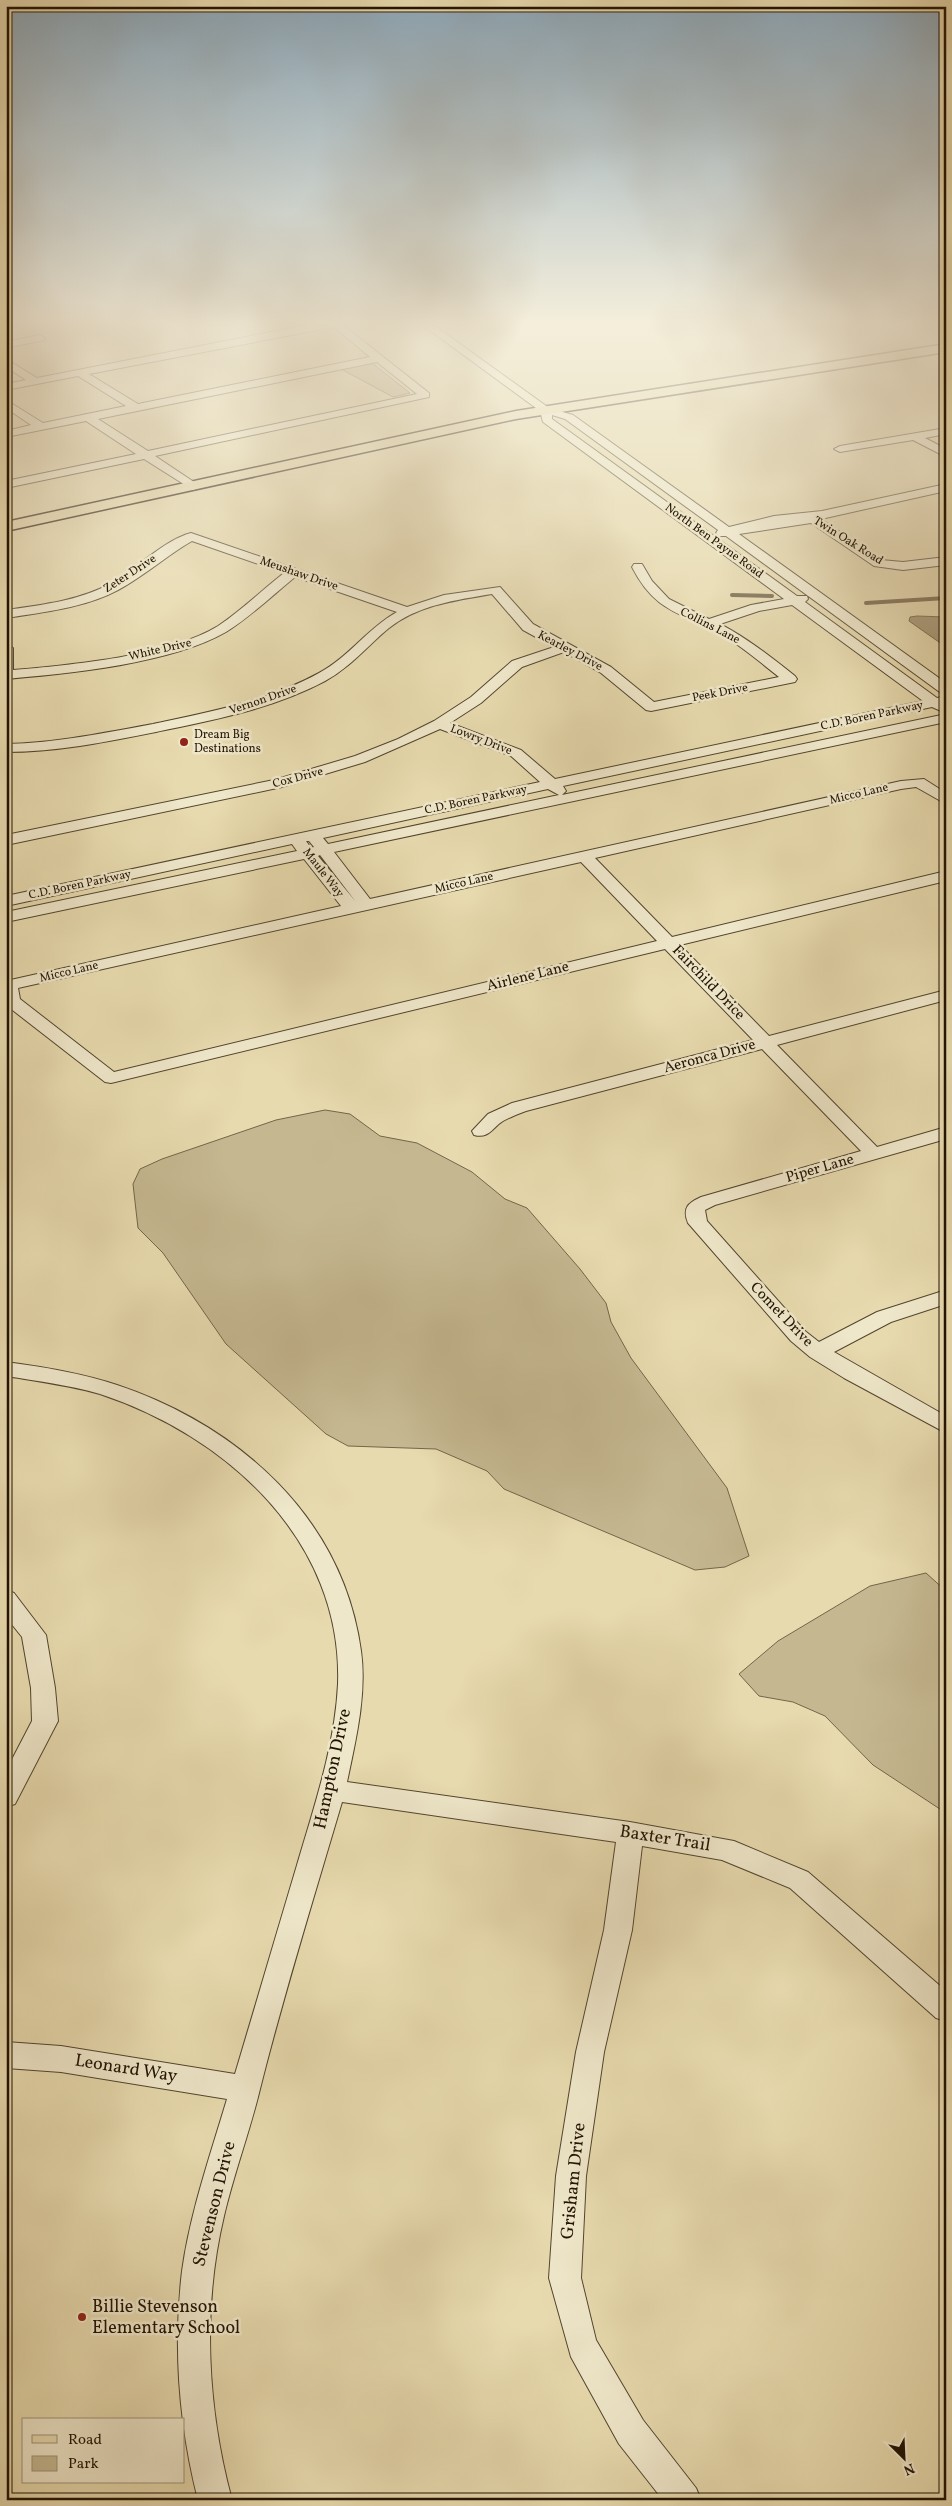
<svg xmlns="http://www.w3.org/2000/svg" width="952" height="2506" font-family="Vollkorn,serif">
<rect width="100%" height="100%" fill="#e7daae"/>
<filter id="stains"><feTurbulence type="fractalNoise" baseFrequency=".004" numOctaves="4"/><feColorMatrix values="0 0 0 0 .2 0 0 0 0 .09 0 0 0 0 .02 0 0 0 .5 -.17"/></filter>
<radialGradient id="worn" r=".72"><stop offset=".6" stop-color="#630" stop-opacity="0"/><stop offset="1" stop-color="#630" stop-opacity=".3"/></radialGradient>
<!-- green -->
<g fill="#c5b891" stroke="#73664a">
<polygon points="372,363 410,393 393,397 341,369"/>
<polygon points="325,1110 350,1114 380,1136 417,1143 472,1172 505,1199 527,1208 580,1269 606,1303 611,1322 631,1358 727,1488 749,1556 725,1567 695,1570 504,1489 487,1471 436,1449 348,1446 326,1434 226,1344 163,1253 138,1228 133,1184 140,1169 162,1159 276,1120"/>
<polygon points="926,1573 946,1591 946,1813 873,1765 825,1716 793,1702 759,1696 739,1674 778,1641 870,1586"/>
</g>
<!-- water -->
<polygon fill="#a49674" stroke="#706247" points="917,616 946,617 946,647 909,621 910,617"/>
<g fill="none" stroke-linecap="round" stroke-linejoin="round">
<!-- stream -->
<g stroke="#706247" stroke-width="4">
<polyline points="732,595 772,596"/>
<polyline points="866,603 946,598"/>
</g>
<!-- minor casing -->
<g stroke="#52452e" stroke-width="2">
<g id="minor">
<path d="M 327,321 L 363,321 L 361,323 L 344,326 L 429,393 L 429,397 L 155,456 L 197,484 L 197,488 L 193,490 L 144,459 L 6,488 L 6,481 L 136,454 L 86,421 L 6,437 L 6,431 L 31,425 L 6,408 L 6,400 L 43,423 L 126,406 L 78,376 L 6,390 L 6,384 L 26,380 L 6,367 L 6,359 L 37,378 ZM 334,327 L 370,357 L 138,404 L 89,374 ZM 377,362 L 417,394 L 148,451 L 98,419 Z"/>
<path d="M 417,321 L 428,321 L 549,408 L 573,415 L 729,527 L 774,516 L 822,511 L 946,484 L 946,491 L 821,519 L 881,560 L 903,562 L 946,557 L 946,565 L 903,570 L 874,566 L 811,523 L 739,534 L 946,683 L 946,694 L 941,693 L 726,536 L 718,536 L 716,533 L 718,530 L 565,419 L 552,415 L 552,419 L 797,596 L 807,596 L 808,599 L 805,602 L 937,698 L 946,696 L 946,710 L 941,711 L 932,707 L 563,786 L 566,791 L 562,795 L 946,714 L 946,722 L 334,852 L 370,899 L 901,781 L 924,779 L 946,793 L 946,804 L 916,787 L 901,789 L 595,858 L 672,937 L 946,871 L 946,881 L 680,945 L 769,1036 L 946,990 L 946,1000 L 777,1045 L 877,1147 L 946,1127 L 946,1139 L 715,1205 L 705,1210 L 707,1221 L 805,1331 L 819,1342 L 877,1312 L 946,1290 L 946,1304 L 891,1322 L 834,1352 L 946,1416 L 946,1433 L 844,1378 L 810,1357 L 791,1341 L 688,1223 C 682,1208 688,1203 701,1197 L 861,1151 L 762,1049 L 526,1111 C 518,1114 510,1117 503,1121 C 492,1128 489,1139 474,1135 L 472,1131 L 488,1114 L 512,1103 L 753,1040 L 665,949 L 111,1083 L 105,1082 L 6,1005 L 6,981 L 341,906 L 304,859 L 6,922 L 6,912 L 297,851 L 292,844 L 6,906 L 6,896 L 540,782 L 511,756 L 440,729 L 365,762 L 282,787 L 6,845 L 6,835 L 274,780 L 355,756 L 398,739 L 434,721 L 471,697 L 512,661 L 554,647 L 523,630 L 492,594 C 456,600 418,605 389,628 C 367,646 351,667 325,681 C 272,709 214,720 156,732 C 106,742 57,752 6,752 L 6,744 C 56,743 104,733 153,724 C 210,712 268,701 319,673 C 349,657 368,628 397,612 L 295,577 C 273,595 250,617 226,632 C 170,664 71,673 6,679 L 6,644 L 13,648 L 13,670 C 71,665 169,656 218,626 C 241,611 262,590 284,573 L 192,541 C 166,556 144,576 118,590 C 84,608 44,612 6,618 L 6,610 C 41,605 78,601 110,584 C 135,570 164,540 191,533 L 407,607 L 444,595 L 500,587 L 533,624 L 611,667 L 654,702 L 779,677 C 761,663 744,648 724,636 C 682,612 656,614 632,567 L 634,564 L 642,564 L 652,581 L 669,599 L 709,619 L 751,605 L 784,599 L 543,422 L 540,411 ZM 792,605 L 923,701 L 555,779 L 521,750 L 450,723 L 481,703 L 522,667 L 564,652 L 601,673 L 646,710 L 651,711 L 795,682 L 797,679 L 795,676 C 771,657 747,638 720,624 L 759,611 ZM 548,789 L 559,795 L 328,844 L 323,838 ZM 306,841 L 309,841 L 314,847 L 311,848 ZM 320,855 L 356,902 L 318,856 ZM 581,862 L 657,941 L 114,1072 L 20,999 L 18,988 Z"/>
<polygon points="40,335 45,338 44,340 6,348 6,342"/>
<polygon points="946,428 946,434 925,438 946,449 946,457 913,440 840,452 834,449 840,446"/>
<path d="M 6,1362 C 44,1367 81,1373 117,1385 C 239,1426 343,1518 361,1651 C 367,1694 356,1739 347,1782 L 630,1822 L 734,1841 L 808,1872 L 946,1991 L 946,2021 L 936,2018 L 790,1888 L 722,1860 L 642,1846 L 632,1930 L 604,2052 L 586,2176 L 581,2278 L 596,2340 L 643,2420 L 696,2488 L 701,2500 L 663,2500 L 619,2444 L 571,2357 L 549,2278 L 556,2176 L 576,2052 L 604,1930 L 616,1842 L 342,1802 C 314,1897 284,1993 260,2089 C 250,2131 234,2173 224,2216 C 202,2309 207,2407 232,2500 L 198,2500 C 179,2425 173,2348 182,2271 C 190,2213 210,2156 227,2099 L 61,2072 L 6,2068 L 6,2042 L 61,2046 L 235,2074 C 256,2004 276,1935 297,1865 C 314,1807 335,1746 338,1684 C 343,1541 227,1436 100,1394 C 69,1385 37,1381 6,1376 Z"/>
<polygon points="6,1590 14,1593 46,1635 55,1688 58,1721 15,1804 6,1807 6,1771 32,1721 31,1688 22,1637 6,1617"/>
</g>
</g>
<!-- major casing -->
<g stroke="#211303" stroke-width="3">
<polygon id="major" points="946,344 946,352 516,419 6,531 6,522 516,411"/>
</g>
<!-- minor -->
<use href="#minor" fill="#efe7ca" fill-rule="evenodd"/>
<!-- major -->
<use href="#major" fill="#e7daae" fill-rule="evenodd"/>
</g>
<!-- sky -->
<linearGradient id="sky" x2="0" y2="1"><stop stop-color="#8da8ba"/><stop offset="0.48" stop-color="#f4eedb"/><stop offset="1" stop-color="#f4eedb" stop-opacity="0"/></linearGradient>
<rect width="952" height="672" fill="url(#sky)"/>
<!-- markers -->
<g fill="#8f2418" stroke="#efe7ca" stroke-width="2">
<circle cx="184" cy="742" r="5"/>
<circle cx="82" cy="2317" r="5"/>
</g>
<g text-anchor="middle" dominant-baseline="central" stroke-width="5" stroke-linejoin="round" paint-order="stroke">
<!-- far-street labels -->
<g font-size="12" fill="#211303" stroke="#efe7ca">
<text transform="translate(714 541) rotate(36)">North Ben Payne Road</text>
<text transform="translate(848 541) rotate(32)">Twin Oak Road</text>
<text transform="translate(130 574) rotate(-33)">Zeter Drive</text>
<text transform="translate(299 574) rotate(19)">Meushaw Drive</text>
<text transform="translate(710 626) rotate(27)">Collins Lane</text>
<text transform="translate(160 650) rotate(-13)">White Drive</text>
<text transform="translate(570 651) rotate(28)">Kearley Drive</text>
<text transform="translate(720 693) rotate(-11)">Peek Drive</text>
<text transform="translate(263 700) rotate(-19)">Vernon Drive</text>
<text transform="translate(872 716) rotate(-12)">C.D. Boren Parkway</text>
<text transform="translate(481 740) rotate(21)">Lowry Drive</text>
<text transform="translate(298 778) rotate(-15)">Cox Drive</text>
<text transform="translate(859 794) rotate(-13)">Micco Lane</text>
<text transform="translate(476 800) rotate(-12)">C.D. Boren Parkway</text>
<text transform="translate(323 873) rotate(52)">Maule Way</text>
<text transform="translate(464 883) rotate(-13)">Micco Lane</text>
<text transform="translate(80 885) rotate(-12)">C.D. Boren Parkway</text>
<text transform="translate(69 972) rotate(-13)">Micco Lane</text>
</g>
<!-- far-poi labels -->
<g font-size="12" fill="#211303" stroke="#efe7ca" text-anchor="start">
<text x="194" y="735">Dream Big<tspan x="194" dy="14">Destinations</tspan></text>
</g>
<!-- street labels -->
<g font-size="15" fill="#211303" stroke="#efe7ca">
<text transform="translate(528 977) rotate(-14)">Airlene Lane</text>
<text transform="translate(708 983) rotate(46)">Fairchild Drice</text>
<text transform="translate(710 1057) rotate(-15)">Aeronca Drive</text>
<text transform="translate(820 1169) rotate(-16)">Piper Lane</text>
<text transform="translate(781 1315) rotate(46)">Comet Drive</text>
</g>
<!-- near-street labels -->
<g font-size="18" fill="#211303" stroke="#efe7ca">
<text transform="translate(333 1769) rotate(-78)">Hampton Drive</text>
<text transform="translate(665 1839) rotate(9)">Baxter Trail</text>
<text transform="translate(126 2069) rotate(9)">Leonard Way</text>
<text transform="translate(574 2181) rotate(-84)">Grisham Drive</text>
<text transform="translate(215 2204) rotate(-76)">Stevenson Drive</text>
</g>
<!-- near-poi labels -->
<g font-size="18" fill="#211303" stroke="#efe7ca" text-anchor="start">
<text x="92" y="2307">Billie Stevenson<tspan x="92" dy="21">Elementary School</tspan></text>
</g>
</g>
<!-- margin -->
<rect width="952" height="2506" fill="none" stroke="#e7daae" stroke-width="25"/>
<rect x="8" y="8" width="937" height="2491" fill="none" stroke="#211303" stroke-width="2.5"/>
<rect x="12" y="12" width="927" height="2481" fill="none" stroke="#211303"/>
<!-- legend -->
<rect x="22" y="2418" width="162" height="65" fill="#efe7ca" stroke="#9d927a"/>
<rect x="32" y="2435" width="25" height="8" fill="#e7daae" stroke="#9d927a"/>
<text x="68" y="2444" font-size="15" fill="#211303">Road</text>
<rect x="32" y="2456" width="25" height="15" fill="#c5b891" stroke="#9d927a"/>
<text x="68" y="2468" font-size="15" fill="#211303">Park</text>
<!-- north arrow -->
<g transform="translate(904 2458) rotate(156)" stroke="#efe7ca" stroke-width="4" paint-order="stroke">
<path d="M0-4L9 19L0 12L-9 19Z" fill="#211303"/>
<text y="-8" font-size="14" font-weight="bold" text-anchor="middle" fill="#211303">N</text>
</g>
<rect width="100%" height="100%" filter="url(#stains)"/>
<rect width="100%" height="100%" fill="url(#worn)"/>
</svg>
